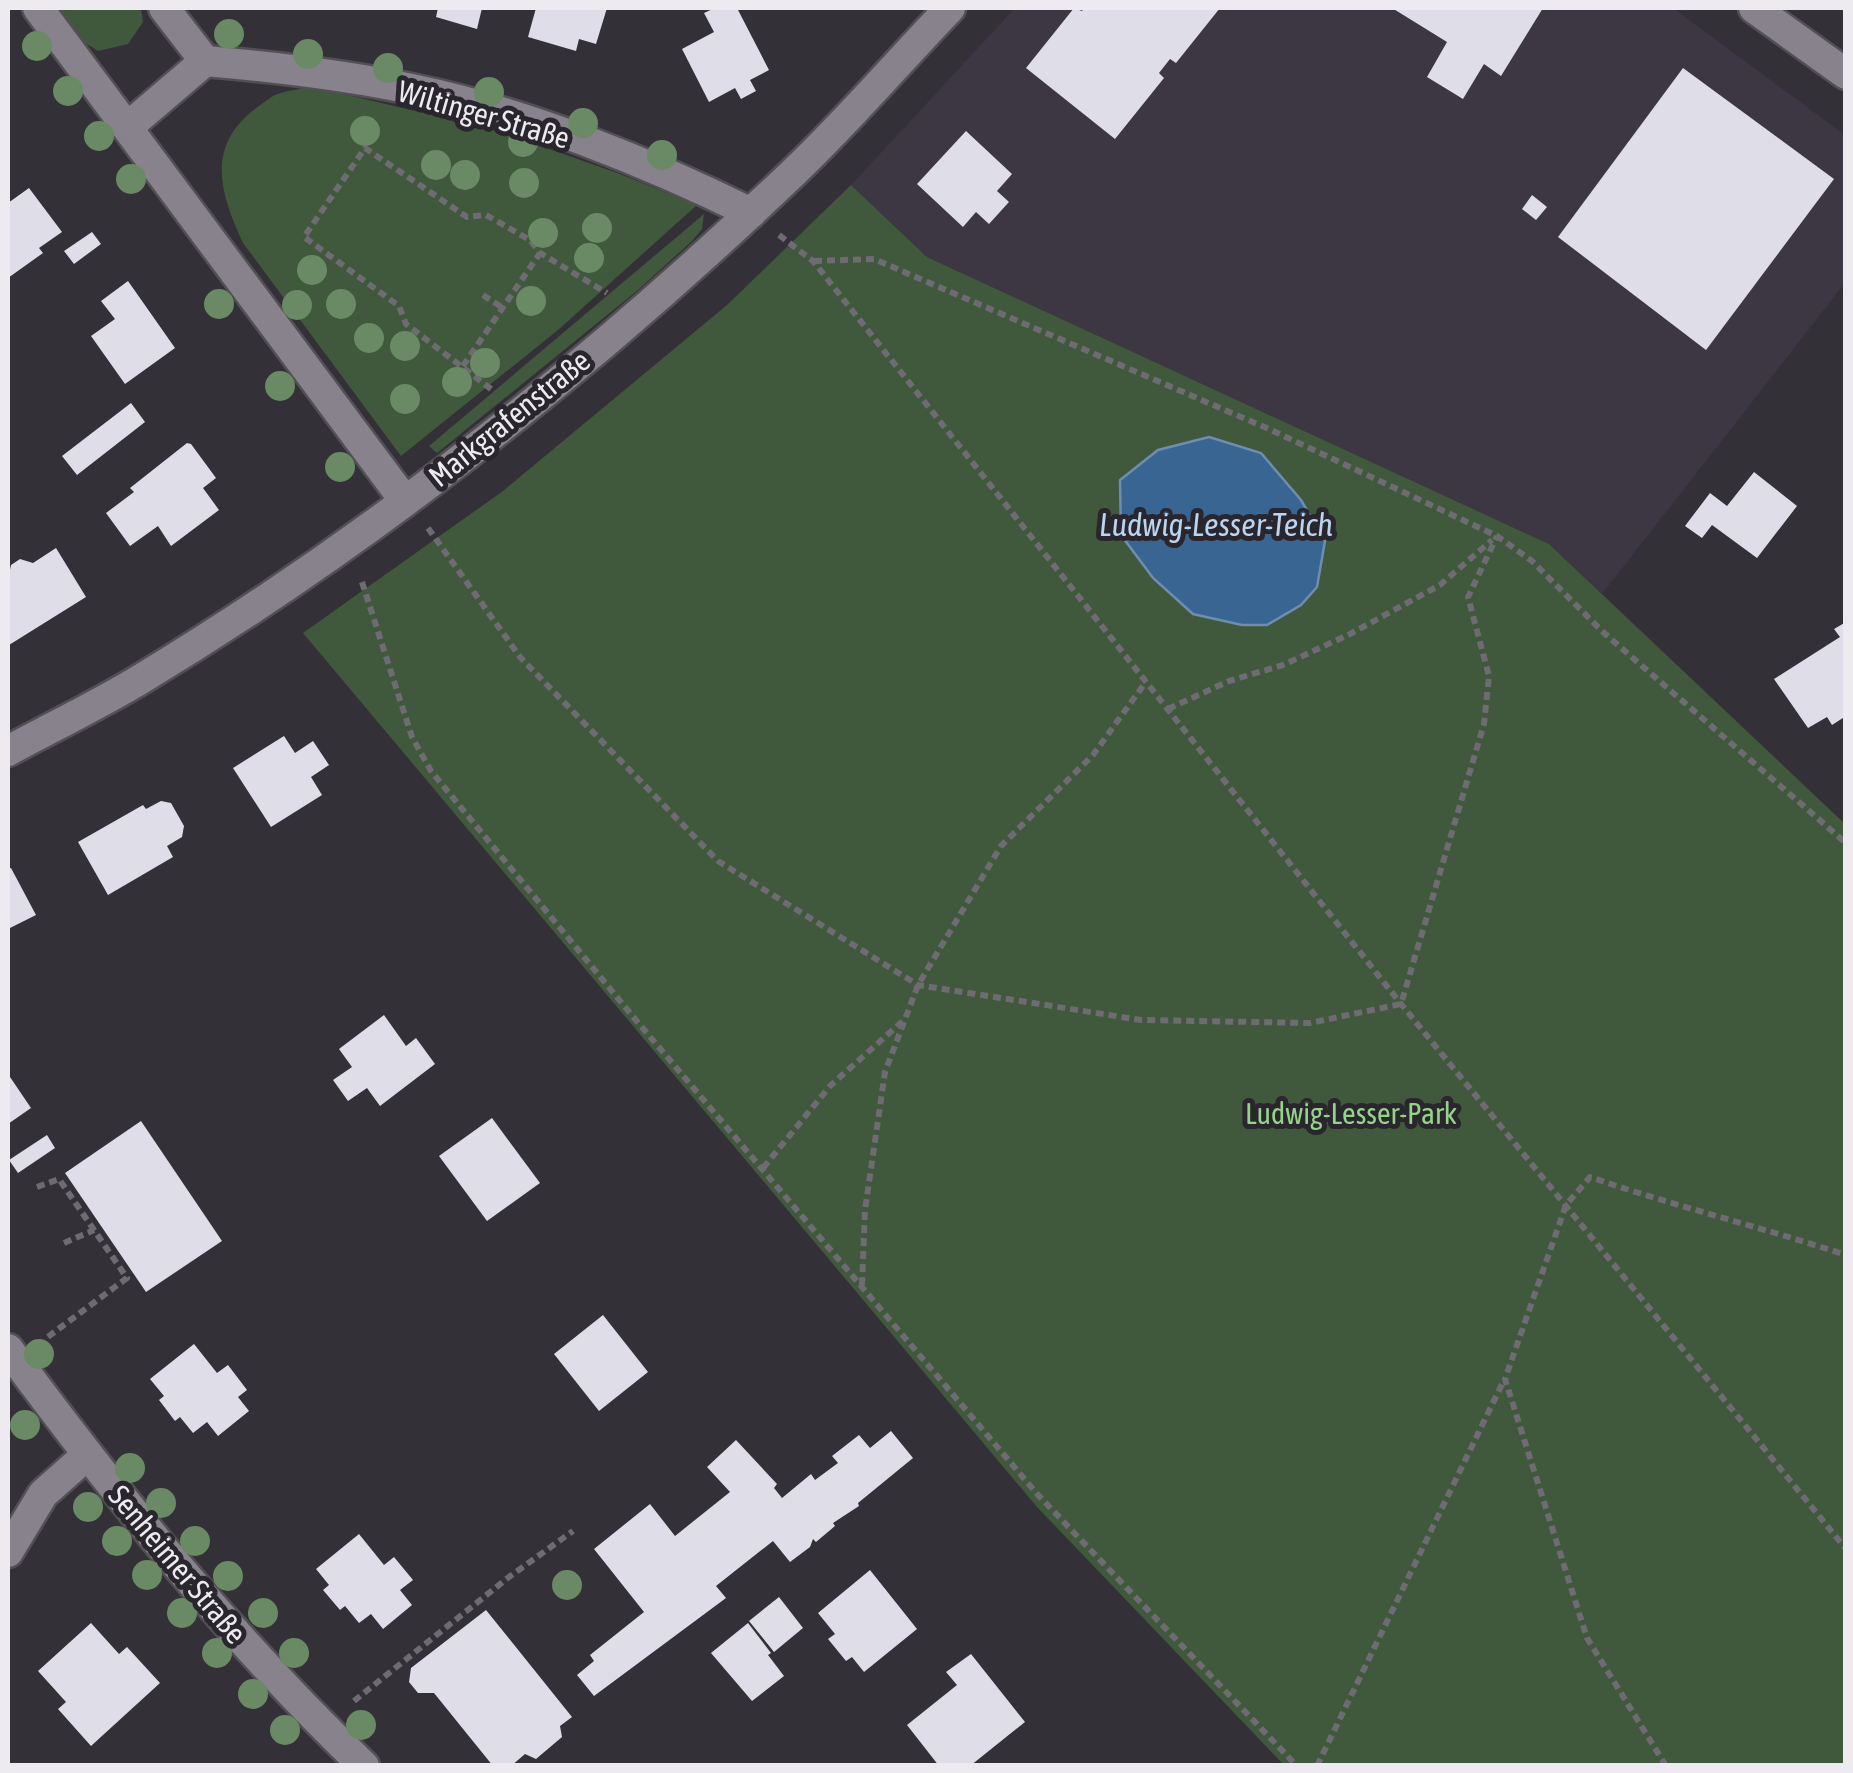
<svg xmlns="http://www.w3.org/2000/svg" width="1853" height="1773" font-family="'Asap Condensed',sans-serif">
<rect width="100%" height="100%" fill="#343037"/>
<!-- built -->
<polygon fill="#3d3643" points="1015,8 1673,8 1845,135 1845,283 1602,594 1549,544 927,257 851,185"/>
<!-- green -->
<g fill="#40583c">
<polygon points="55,8 141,8 143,22 128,44 98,51 77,38"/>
<path d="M 314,87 L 499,131 L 620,174 L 697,205 L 558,330 L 401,456 L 243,243 C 220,193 205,147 256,108 C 262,104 269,98 275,95 C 287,90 302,89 314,87 Z"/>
<polygon points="851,185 927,257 1549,544 1845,824 1845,1765 1284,1765 1037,1507 303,633 503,491 727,305"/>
<polygon points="704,214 702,229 692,241 638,290 437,453 429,446"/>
</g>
<!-- water -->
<polygon fill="#396593" stroke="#6f8daf" stroke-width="2.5" points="1209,437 1261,453 1301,500 1325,541 1317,587 1301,605 1267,625 1242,625 1193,614 1153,578 1121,535 1120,480 1158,450"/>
<!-- building -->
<g fill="#dfdde7">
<polygon points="438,8 482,8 477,29 436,17"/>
<polygon points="536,8 607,8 596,44 579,39 576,51 528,37"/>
<polygon points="715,8 737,8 769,70 750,80 756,91 741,99 735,88 709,102 682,49 714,32 704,13"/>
<polygon points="1074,8 1082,11 1084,8 1220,8 1176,63 1170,59 1159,73 1164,78 1115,139 1026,68"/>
<polygon points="1392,8 1543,8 1501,76 1484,64 1463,99 1427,77 1447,42"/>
<polygon points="1683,68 1834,179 1706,350 1558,237"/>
<polygon points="966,131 1012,174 997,191 1009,202 989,224 976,212 963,227 917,184"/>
<polygon points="29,188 62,232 39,248 43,253 8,278 8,203"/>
<polygon points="1532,195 1547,207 1536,220 1522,209"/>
<polygon points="92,232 101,244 74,264 64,251"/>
<polygon points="128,281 175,348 125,384 91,336 115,319 101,301"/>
<polygon points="131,403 145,422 77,475 62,456"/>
<polygon points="187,443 191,444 216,478 203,488 219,510 171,546 158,526 130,546 106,513 134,492 130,488"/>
<polygon points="1754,472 1797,506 1757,558 1712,525 1702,538 1685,526 1710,493 1727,506"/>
<polygon points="56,548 86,597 9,645 8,579 11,565 20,559 33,563"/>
<polygon points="1846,622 1846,716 1832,725 1827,717 1808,728 1774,679 1840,637 1834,629"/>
<polygon points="284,736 295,753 313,741 329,765 311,777 322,795 271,827 233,768"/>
<polygon points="161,801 171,803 184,826 182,837 167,846 173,857 108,895 78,842 143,805 146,809"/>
<polygon points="11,868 36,915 8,929 8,869"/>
<polygon points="384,1015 406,1046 416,1038 435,1064 380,1106 367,1088 348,1101 333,1080 352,1067 339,1049"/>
<polygon points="8,1074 31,1108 8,1124"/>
<polygon points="492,1118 540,1183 487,1221 439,1156"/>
<polygon points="141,1121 222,1241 146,1292 65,1173"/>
<polygon points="47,1135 55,1148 18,1173 9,1160"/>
<polygon points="603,1315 648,1372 599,1411 554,1354"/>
<polygon points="194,1344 217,1373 228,1365 247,1390 238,1397 249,1411 218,1436 207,1422 193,1433 180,1417 175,1421 159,1400 164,1396 150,1379"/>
<polygon points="891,1431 913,1458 858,1503 859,1506 833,1523 835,1526 816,1542 813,1539 810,1547 790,1562 773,1541 716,1586 726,1598 594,1696 577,1675 594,1661 590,1655 644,1612 594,1549 650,1504 675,1536 730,1492 707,1467 736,1440 777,1484 774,1488 782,1498 811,1474 815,1480 838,1463 832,1456 859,1435 870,1448"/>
<polygon points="359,1534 384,1565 394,1557 413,1580 400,1590 412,1605 383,1629 371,1614 359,1623 345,1606 340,1610 323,1590 329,1585 316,1569"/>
<polygon points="870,1570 917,1629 864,1672 852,1657 846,1661 828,1639 835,1634 818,1613"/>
<polygon points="779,1597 803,1628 774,1652 749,1621"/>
<polygon points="486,1610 572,1717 560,1726 562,1737 536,1759 525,1754 511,1766 493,1766 434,1693 418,1693 409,1682 411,1668"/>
<polygon points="91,1623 119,1654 127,1647 160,1683 91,1746 58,1709 66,1702 38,1671"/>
<polygon points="748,1623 771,1653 768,1655 784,1676 752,1701 711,1653"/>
<polygon points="971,1654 1025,1722 970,1766 939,1766 907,1725 957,1685 946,1672"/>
</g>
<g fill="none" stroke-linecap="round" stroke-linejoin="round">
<!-- minor casing -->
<g stroke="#524f55" stroke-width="35">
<g id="minor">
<polyline points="38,8 405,501"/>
<polyline points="164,8 205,61"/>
<polyline points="1754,8 1846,74"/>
<path d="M 129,126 L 205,61 C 276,67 346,75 416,90 C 526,113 650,163 751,213"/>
<path d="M 8,751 C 52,727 98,705 141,679 C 376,537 595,362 793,173 C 848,121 898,62 950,8"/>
<path d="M 8,1349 C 117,1496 231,1639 364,1766"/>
<polyline points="8,1552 43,1494 87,1455"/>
</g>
</g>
<!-- path -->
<g stroke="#6f6b72" stroke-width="6" stroke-dasharray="8 5" stroke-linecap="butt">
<polyline points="779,235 813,261 1401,1004 1846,1549"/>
<polyline points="814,261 874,259 1269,429 1497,536 1532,561 1603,632 1846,843"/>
<polyline points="483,295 503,308"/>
<polyline points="463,366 540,253"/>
<polyline points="491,389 406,324 399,306 304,237 365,148 467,217 486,215 530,240 540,253 607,293"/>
<polyline points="428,528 520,657 718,861 918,985 1141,1020 1310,1023 1401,1004 1484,724 1489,676 1468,597 1497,536"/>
<polyline points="362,582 412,737 431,771 630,1013 1038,1495 1297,1766"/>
<polyline points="1168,709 1229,681 1283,665 1350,634 1440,585 1492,540"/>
<polyline points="763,1168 830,1086 905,1019"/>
<polyline points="37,1187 59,1179 127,1278 45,1339"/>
<polyline points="64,1243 94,1230"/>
<polyline points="862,1285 865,1210 885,1072 918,985 1001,846 1093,755 1145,683"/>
<polyline points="354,1701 509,1577 573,1531"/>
<polyline points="1317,1766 1504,1380"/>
<path d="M 1666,1766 L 1587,1638 L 1505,1379 L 1566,1205 L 1590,1177 C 1674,1206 1761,1227 1846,1255"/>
</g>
<!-- minor -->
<use href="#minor" stroke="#87828b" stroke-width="30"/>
</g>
<!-- trees -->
<g fill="#698a65">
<circle cx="229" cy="34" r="15"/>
<circle cx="37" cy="46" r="15"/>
<circle cx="308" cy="54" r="15"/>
<circle cx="388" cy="68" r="15"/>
<circle cx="68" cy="91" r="15"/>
<circle cx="489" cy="92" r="15"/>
<circle cx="583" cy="123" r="15"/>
<circle cx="365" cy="131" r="15"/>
<circle cx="99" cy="136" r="15"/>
<circle cx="523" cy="142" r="15"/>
<circle cx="662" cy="155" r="15"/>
<circle cx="436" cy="165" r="15"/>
<circle cx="465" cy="175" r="15"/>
<circle cx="131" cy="179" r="15"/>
<circle cx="524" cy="183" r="15"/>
<circle cx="597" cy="228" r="15"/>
<circle cx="543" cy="233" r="15"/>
<circle cx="589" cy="258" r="15"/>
<circle cx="312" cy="270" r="15"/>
<circle cx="531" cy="301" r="15"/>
<circle cx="219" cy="304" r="15"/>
<circle cx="341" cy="304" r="15"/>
<circle cx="297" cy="305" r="15"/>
<circle cx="369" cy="338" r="15"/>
<circle cx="405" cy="346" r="15"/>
<circle cx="485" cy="363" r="15"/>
<circle cx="457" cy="382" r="15"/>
<circle cx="280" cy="386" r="15"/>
<circle cx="405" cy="399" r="15"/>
<circle cx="340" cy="467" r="15"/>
<circle cx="39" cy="1354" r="15"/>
<circle cx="25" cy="1425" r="15"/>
<circle cx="130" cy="1468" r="15"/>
<circle cx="161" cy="1503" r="15"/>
<circle cx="88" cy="1507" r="15"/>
<circle cx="117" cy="1541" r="15"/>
<circle cx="195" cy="1541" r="15"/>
<circle cx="147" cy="1575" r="15"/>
<circle cx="228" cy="1576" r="15"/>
<circle cx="567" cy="1585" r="15"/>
<circle cx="182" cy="1613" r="15"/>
<circle cx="263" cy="1613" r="15"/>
<circle cx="217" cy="1653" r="15"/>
<circle cx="294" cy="1653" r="15"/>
<circle cx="253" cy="1694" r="15"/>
<circle cx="361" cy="1725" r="15"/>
<circle cx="285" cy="1730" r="15"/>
</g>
<g text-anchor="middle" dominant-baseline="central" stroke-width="10" stroke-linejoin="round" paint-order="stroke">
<!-- street labels -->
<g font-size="30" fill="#eeebf0" stroke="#2a262d">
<text transform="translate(484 114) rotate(16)">Wiltinger Straße</text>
<text transform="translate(509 418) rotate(-39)">Markgrafenstraße</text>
<text transform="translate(178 1564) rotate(50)">Senheimer Straße</text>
</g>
<!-- park labels -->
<g font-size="30" fill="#95d38a" stroke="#2a262d">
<text x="1351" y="1113">Ludwig-Lesser-Park</text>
</g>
<!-- water labels -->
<g font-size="32" font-style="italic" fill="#bbd4f0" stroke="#2a262d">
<text x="1216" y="524">Ludwig-Lesser-Teich</text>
</g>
</g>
<!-- border -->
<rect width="1853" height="1773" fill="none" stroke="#eeebf0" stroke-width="20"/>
</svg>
